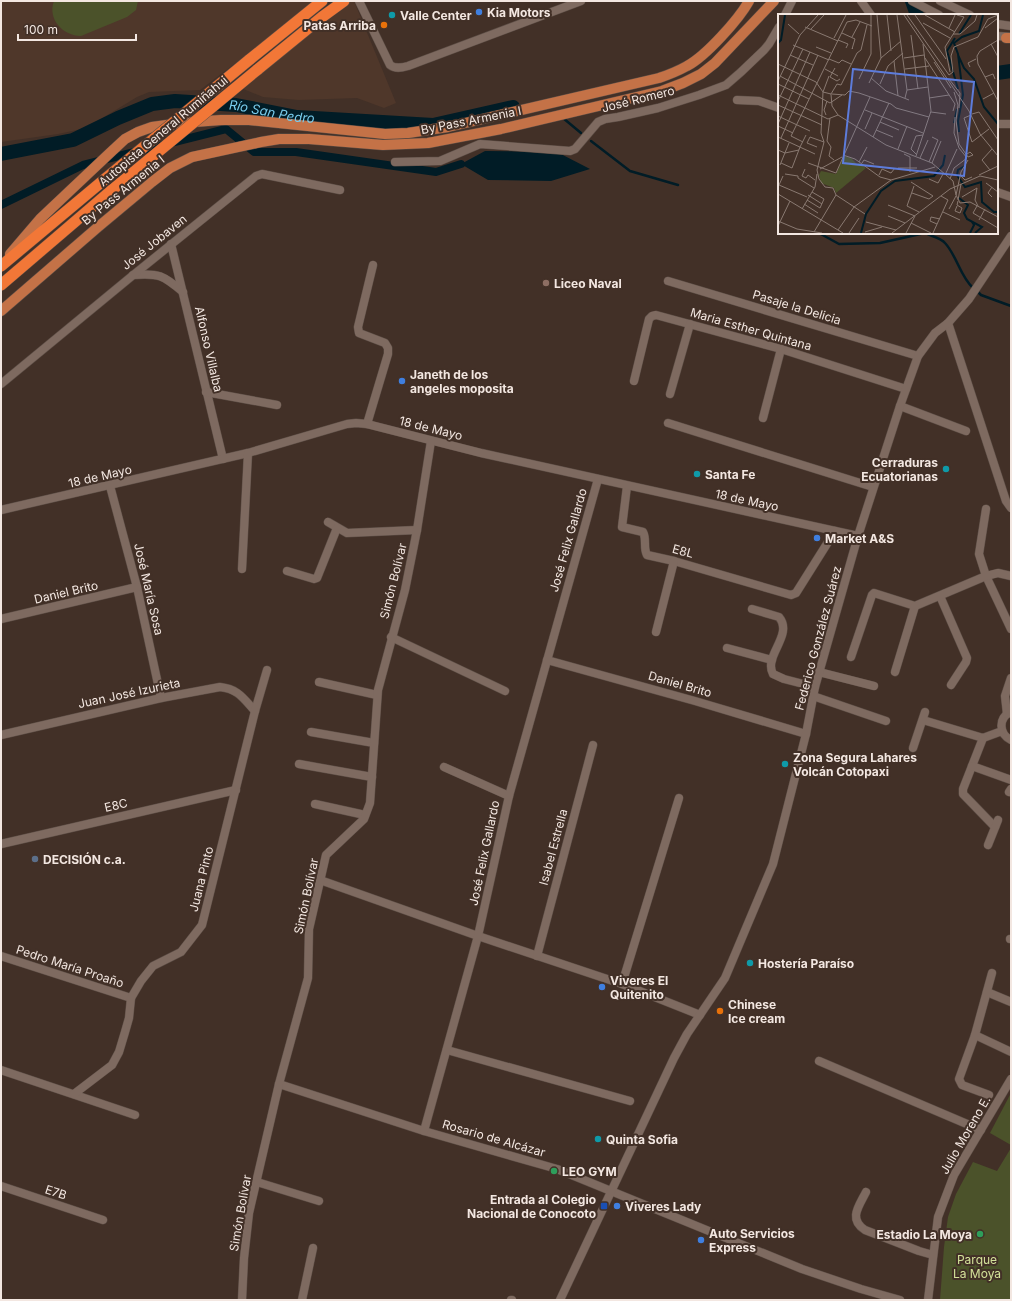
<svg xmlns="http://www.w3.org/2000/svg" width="1012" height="1301" font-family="Inter,sans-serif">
<rect width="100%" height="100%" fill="#423027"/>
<!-- built -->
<g fill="#4f372a">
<polygon points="1,1 317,1 200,90 149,92 137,97 86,128 58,134 1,142"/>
<polygon points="350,1 354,1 396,103 384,108 357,98 299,100 263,97 241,88 286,51"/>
</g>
<!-- green -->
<g fill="#4b522a">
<path d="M 54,1 L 138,1 L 136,10 L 127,17 L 81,36 C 63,36 47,19 54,1 Z"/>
<polygon points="1011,1093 1011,1145 990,1133"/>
<polygon points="1011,1148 1011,1300 940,1300 944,1247 948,1217 956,1194 973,1162 997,1171"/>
</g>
<!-- water -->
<polygon fill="#011c26" points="485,151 557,152 590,169 551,181 488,180 461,164"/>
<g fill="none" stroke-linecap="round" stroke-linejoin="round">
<!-- stream -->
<g stroke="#011c26" stroke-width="2.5">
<polyline points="563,118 581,133"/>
<polyline points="591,141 630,171 678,185"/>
<polyline points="819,233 839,244 880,243 925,233"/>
<path d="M 925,233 C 931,236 941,238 945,243 C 957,256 960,276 973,288"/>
<polyline points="977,291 981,295 1011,306"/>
</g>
<!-- canal -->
<polyline stroke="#011c26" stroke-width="8" points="1,205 83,165 226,129 254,152 296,152 436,172 461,164"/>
<!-- river -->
<g stroke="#011c26" stroke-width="14">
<polyline points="912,1 917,15"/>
<polyline points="997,73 1011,71"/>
<path id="s1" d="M 1,154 L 73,140 L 118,118 L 152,104 L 175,101 L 236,105 L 297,117 L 433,125 L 513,107"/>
</g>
<!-- minor casing -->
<g stroke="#5d4e46" stroke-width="9">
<g id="minor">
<path d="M 359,1 L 390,65 C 395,69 401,68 408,66 L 581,1"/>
<polyline points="861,1 871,15"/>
<polyline points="912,1 939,15"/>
<polyline points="940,1 970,15"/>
<polyline points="785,15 792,1"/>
<polyline points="997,24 1011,26"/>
<polyline points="997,36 1011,37"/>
<polyline points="737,100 759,101 779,108"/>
<polyline points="997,124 1011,124"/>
<polyline points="395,162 440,161 480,144 570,151 575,149 598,122 605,119 618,117 658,108 699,95 726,85 741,72 764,50 769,44 779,27"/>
<polyline points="997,192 1011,197"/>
<polyline points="171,244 223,459"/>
<path d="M 133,275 C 159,273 163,275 183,292"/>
<polyline points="668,281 918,356"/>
<polyline points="948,323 1006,501 1011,508"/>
<polyline points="634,381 649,319 652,316 656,315 781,349 906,389"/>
<polyline points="1,384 132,276 256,176 262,174 340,190"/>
<polyline points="206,392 277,405"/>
<polyline points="670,394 690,324"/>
<polyline points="900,406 966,431"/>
<polyline points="763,418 781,349"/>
<polyline points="668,423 873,487"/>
<polyline points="367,424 388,354 388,348 385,343 359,333 358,327 373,265"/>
<polyline points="110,486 137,587 161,698"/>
<path d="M 627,486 L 622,527 L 643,532 C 647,539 643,548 647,555 L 674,561 L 791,595 L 796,593 L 835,531"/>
<polyline points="986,509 979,554 986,576 1011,629"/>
<polyline points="1,510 248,453 347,424 356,423 367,424 481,453 858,536"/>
<polyline points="328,522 347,533 417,530"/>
<polyline points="242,569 248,453"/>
<polyline points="287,571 314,579 317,578 337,528"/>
<polyline points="940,596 967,658 966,662 951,685"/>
<path d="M 752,609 L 779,617 C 794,635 763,656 773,674 L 784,679 L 815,687"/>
<polyline points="1,619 137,587"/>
<polyline points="656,632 674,561"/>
<polyline points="391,637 505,691"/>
<polyline points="727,648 772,660"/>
<polyline points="851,657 872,595 874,593 915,606 986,576 998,573 1011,576"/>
<polyline points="547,660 695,701 806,734"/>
<polyline points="819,672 874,686"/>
<polyline points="895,672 915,606"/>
<polyline points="319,682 377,695"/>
<polyline points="813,696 886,721"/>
<path d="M 1010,712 C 998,719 999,734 1011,740"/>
<polyline points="1007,714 1005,696 1011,678"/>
<polyline points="923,720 983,738 1002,731"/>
<polyline points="311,732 374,743"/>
<path d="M 1,735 L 161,698 L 220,687 C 238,689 243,698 255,711"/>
<polyline points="983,738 963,789 963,794 995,827"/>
<polyline points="913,748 925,712"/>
<polyline points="299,764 372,777"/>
<polyline points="972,766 1011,780"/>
<polyline points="444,767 509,796"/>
<polyline points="1009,792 1011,789"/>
<polyline points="315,804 365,815"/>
<polyline points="1,844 236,790"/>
<polyline points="988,845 998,820"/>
<polyline points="320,880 478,936 622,984 700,1015"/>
<polyline points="1010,939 1011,939"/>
<polyline points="1,956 131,998"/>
<polyline points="537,956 593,745"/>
<polyline points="622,984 679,798"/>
<polyline points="987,992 1011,1002"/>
<polyline points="975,1035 1011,1052"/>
<polyline points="447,1050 630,1101"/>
<polyline points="819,1061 981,1130"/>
<polyline points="1,1070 135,1115"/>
<polyline points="279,1084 424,1131 557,1169 802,1269 861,1289 900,1300"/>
<polyline points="74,1094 112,1065 119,1052 125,1032 129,1018 131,998 141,981 153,966 181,952 202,925 255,711 267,670"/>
<polyline points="989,1095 962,1085 959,1079 975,1035 992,973"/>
<polyline points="424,1131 478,936 509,796 598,479"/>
<polyline points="257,1182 319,1201"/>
<polyline points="1,1186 103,1220"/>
<path d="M 866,1192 C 859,1206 848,1219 865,1230 L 919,1251 L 933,1255"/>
<polyline points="242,1300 244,1258 249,1213 279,1084 308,978 309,929 326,855 364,819 370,803 378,690 405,590 417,530 431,441"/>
<polyline points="302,1300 313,1248"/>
<polyline points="511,1300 512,1300"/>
<polyline points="560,1300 674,1058 687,1034 725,978 773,864 806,734 815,687 858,536 900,406 918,356 935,333 948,323 969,299 1011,236"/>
<polyline points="928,1300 938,1217 954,1175 1011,1079"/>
</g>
</g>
<!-- major casing -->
<g stroke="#5d4e46" stroke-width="11">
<g id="major">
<polyline points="1006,38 1011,38"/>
<path d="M 10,254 L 40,219 L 112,151 L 125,139 L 138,132 L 152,127 L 181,123 L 221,120 L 249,120 L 385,134 L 408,133 L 448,127 L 659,78 C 668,75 678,71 687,66 C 706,56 739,19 749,1"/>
<polyline points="1,311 98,227 152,182 170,168 192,157 261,142 279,139 309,139 383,145 428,143 501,129 662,91 683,83 701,74 715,63 774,1"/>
</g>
</g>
<!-- highway casing -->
<g stroke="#5d4e46" stroke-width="12">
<g id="highway">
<polyline points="249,60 322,1"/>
<polyline points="257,70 322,17 344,1"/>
<polyline points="1,266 105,179"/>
<polyline points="1,285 112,190"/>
</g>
</g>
<!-- minor -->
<use href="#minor" stroke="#7e6a60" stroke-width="8"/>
<!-- major -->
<use href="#major" stroke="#c47247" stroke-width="10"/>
<!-- highway -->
<use href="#highway" stroke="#f27737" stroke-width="11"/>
<!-- highway-bridge casing -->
<g stroke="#5d4e46" stroke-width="12" stroke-linecap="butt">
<g id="highway-bridge">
<polyline points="105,179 249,60"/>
<polyline points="112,190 257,70"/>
</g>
</g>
<!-- highway-bridge -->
<use href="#highway-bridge" stroke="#f27737" stroke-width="11"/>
</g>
<!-- markers -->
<g fill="#3f7fe0" stroke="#423027" stroke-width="1.5">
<circle cx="479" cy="12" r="4"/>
<circle cx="402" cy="381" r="4"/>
<circle cx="817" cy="538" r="4"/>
<circle cx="602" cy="987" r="4"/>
<circle cx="617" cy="1206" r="4"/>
<circle cx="701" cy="1240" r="4"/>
</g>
<g fill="#0f9aa8" stroke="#423027" stroke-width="1.5">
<circle cx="392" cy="15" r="4"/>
<circle cx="946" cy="469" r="4"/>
<circle cx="697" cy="474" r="4"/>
<circle cx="785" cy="764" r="4"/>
<circle cx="750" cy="963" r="4"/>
<circle cx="598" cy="1139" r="4"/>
</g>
<g fill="#e8710a" stroke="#423027" stroke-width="1.5">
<circle cx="384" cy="25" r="4"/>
<circle cx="720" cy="1011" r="4"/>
</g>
<circle fill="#8d6e63" stroke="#423027" stroke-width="1.5" cx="546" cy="283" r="4"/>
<circle fill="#5c6f8a" stroke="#423027" stroke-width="1.5" cx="35" cy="859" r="4"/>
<g fill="#2e9e5b" stroke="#423027" stroke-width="1.5">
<circle cx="554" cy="1171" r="4"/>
<circle cx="980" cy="1234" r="4"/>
</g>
<rect fill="#1a4fb4" stroke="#423027" stroke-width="1.5" x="600" y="1202" width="8" height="8" rx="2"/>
<g text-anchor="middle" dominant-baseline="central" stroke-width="4" stroke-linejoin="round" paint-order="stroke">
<!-- poi labels -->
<g font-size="12" font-weight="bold" fill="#f3e7e1" stroke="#423027" text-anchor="start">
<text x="487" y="12">Kia Motors</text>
<text x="400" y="15">Valle Center</text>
<text x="376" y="25" text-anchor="end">Patas Arriba</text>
<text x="554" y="283">Liceo Naval</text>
<text x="410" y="374">Janeth de los<tspan x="410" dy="14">angeles moposita</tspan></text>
<text x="938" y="462" text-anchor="end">Cerraduras<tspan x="938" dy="14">Ecuatorianas</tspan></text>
<text x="705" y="474">Santa Fe</text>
<text x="825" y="538">Market A&amp;S</text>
<text x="793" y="757">Zona Segura Lahares<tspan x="793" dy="14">Volcán Cotopaxi</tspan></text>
<text x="43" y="859">DECISIÓN c.a.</text>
<text x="758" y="963">Hostería Paraíso</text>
<text x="610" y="980">Viveres El<tspan x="610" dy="14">Quitenito</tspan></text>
<text x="728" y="1004">Chinese<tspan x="728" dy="14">Ice cream</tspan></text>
<text x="606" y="1139">Quinta Sofia</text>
<text x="562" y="1171">LEO GYM</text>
<text x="596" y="1199" text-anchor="end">Entrada al Colegio<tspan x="596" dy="14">Nacional de Conocoto</tspan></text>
<text x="625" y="1206">Viveres Lady</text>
<text x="709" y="1233">Auto Servicios<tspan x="709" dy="14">Express</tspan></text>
<text x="972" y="1234" text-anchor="end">Estadio La Moya</text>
</g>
<!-- street labels -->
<g font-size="12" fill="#f3e7e1" stroke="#423027">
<text transform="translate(638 99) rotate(-14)">José Romero</text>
<text transform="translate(471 120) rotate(-11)">By Pass Armenia I</text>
<text transform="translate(163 131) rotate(-40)">Autopista General Rumiñahui</text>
<text transform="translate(123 190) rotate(-39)">By Pass Armenia I</text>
<text transform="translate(154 242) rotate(-39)">José Jobaven</text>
<text transform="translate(797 307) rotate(17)">Pasaje la Delicia</text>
<text transform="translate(751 329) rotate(16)">Maria Esther Quintana</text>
<text transform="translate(209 349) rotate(77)">Alfonso Villalba</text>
<text transform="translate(431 428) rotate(14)">18 de Mayo</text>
<text transform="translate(100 476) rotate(-13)">18 de Mayo</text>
<text transform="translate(747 500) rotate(12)">18 de Mayo</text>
<text transform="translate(568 540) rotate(-74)">José Felix Gallardo</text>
<text transform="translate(683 551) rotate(15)">E8L</text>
<text transform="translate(393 581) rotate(-76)">Simón Bolívar</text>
<text transform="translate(149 589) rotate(77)">José María Sosa</text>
<text transform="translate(66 592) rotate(-13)">Daniel Brito</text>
<text transform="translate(818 638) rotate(-75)">Federico González Suárez</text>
<text transform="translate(680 684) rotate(16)">Daniel Brito</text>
<text transform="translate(129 693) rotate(-12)">Juan José Izurieta</text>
<text transform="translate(116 805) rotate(-13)">E8C</text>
<text transform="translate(553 847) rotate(-75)">Isabel Estrella</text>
<text transform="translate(484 853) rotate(-78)">José Felix Gallardo</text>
<text transform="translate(201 879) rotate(-76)">Juana Pinto</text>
<text transform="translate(306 896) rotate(-78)">Simón Bolívar</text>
<text transform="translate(70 966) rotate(18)">Pedro María Proaño</text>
<text transform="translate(965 1135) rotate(-60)">Julio Moreno E.</text>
<text transform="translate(494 1138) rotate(16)">Rosario de Alcázar</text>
<text transform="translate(56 1192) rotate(18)">E7B</text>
<text transform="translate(240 1213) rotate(-80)">Simón Bolívar</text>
</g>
<!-- park labels -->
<g font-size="12" fill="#d3e199" stroke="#423027">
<text x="977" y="1259">Parque<tspan x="977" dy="14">La Moya</tspan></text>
</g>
<!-- water labels -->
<g font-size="13" font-style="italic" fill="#78cced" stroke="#423027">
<text stroke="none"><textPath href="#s1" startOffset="281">Río San Pedro</textPath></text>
</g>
</g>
<!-- overview -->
<g transform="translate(778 14)">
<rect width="220" height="220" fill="#423027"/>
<path d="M 66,142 L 73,144 L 79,150 L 81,149 L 88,154 L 58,179 L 56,174 L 43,169 L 41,161 L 43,157 L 58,160 Z" fill="#4b522a"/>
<path fill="none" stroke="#011c26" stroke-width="2" d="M 181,20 L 193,1M 177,24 L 169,37 L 180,75M 0,29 L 3,26 L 7,1M 180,41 L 186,54 L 196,65 L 206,93 L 220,110M 176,109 L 179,95M 181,118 L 180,107 L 185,81 L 180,40 L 176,29 L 184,23 L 201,17 L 205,1M 187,152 L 180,156 L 179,161 L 187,173 L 203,168 L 204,188 L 216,198 L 220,198M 181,184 L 190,191 L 186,199 L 189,205 L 204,213 L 197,219M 83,219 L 88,200 L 103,177 L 117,167 L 156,162 L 165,151 L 167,141M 192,219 L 196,211 L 194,208"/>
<path fill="none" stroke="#897971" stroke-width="1" d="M 99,1 L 103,44M 109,1 L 113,37M 119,1 L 129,76 L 127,84M 126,1 L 191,97 L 202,120 L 220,142M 129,1 L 171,61 L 175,58 L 173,42 L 176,33 L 200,23 L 210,5 L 220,1M 137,1 L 168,45M 147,1 L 177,18M 145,9 L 172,24M 10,10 L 21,20M 27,13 L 60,27M 171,14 L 177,1M 207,14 L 220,4M 33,15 L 46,1M 64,19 L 77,25 L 74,35 L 75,34M 175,20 L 182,20 L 197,7 L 199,1M 133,21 L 140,75M 74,23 L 82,8M 56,24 L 68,1M 60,26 L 70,30 L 68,34M 213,30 L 220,43M 15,31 L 51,46M 38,33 L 53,39M 12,41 L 35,51M 199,42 L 200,50 L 220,87M 199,42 L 202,37 L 220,26M 126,44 L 146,41M 147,44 L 177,90 L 175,97M 51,45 L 61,49 L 64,46 L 73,50M 116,47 L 120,82M 156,48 L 173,74M 0,50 L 38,68 L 45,78 L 53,80 L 54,92 L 60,101 L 108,131 L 154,149 L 175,167 L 178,181M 192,53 L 190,49 L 198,45M 57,54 L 52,63 L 59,67 L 62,65M 47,55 L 60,62M 127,55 L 151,52M 172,58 L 167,33 L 186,3 L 179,1M 2,62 L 52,89 L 64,81M 207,63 L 215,60 L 217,65M 93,64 L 108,77 L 131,86M 81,65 L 93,40 L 93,1M 171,65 L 182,79 L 181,94M 0,67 L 22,21 L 40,1M 91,69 L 103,44 L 123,27M 0,70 L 31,85M 102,70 L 110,52 L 125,39M 129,76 L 150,73M 45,78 L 43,119 L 46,128 L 39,156 L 41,165 L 47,173 L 55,174 L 58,181 L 87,200M 45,78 L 51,62M 176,78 L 180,91 L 178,106 L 181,130 L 190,143 L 195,141 L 192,138 L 189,140M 53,80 L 59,70 L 63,71 L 79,39 L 83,36 L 89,11M 54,80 L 67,81 L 71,77 L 81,79 L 113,90 L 118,94 L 151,103M 0,81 L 50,105 L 60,101M 151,84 L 171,81M 205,85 L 216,79M 0,87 L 25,35M 0,91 L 44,111M 87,96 L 145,119M 153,98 L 168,100M 194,100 L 201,98 L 220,126M 48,101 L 46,96 L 49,87M 193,101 L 186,104 L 194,128M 0,102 L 32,117M 52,104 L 49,127 L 53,133 L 51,142 L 56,146M 102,108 L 121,116M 0,110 L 32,38M 0,112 L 15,119M 87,115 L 94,99M 98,116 L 115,123M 0,123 L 37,140M 95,123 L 111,89M 3,124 L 40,41M 25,128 L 13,122 L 69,8 L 78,6 L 94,12M 194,128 L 211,115M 22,133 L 28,121M 39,133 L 29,129 L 32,123 L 46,128M 120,135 L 129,112M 0,136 L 7,139 L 21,136M 126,140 L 132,143 L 132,158M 138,140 L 133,135 L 138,122 L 145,121M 65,141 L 77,145 L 102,163 L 113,166M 138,142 L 153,97 L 145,30M 142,144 L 150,126M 81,148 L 89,133M 151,148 L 160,126 L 154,123M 3,149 L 14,154 L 22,133M 30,149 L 58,159 L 92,83M 84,149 L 86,146 L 96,150M 154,149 L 163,127M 2,151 L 11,129M 120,154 L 139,154M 27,155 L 24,162 L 28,164 L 30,161 L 37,166M 42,155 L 64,143M 212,156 L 204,146 L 214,135M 7,160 L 20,162 L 20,164 L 36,174M 101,161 L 104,155 L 113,159 L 117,154M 167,161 L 179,135M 201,161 L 220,152M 5,162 L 1,171 L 29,183M 183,162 L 187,166 L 194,163M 151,165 L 160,169 L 165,160M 172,165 L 176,154 L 189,144 L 181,134 L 176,119 L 177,103M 133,168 L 155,182 L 151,185 L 134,179M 208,169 L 220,178M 136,172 L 129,192 L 141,198M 214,173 L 210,179 L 214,183M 0,180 L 65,219M 30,181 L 44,190M 184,183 L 199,174 L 197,186 L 200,192M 29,186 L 42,194 L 46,185 L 34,178M 180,186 L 183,170M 182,189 L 178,181 L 183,158 L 190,146M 182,189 L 192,188 L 220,203M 26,190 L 40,199M 110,191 L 137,202 L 128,219M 179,192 L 177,197 L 182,199 L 184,194 L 179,191 L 180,187M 199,192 L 195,199 L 220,214M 24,195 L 37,173 L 39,160M 171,195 L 178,182M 165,198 L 182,206M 110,202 L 127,209M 201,206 L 207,195M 0,207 L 19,215 L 44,219M 88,208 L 118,216M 133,209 L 153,219M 159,210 L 152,207 L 153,203 L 162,205M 0,212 L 12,187M 60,216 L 76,193 L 113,166 L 157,153M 36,218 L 58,181M 87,218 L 104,213M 71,219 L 81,204M 114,219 L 172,175 L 202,162 L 220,166M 155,219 L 170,186 L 163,182"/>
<path fill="#5d7cdb" fill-opacity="0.15" stroke="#5d7cdb" stroke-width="2" d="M 75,55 L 196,68 L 186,162 L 65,149 Z"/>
<rect width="220" height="220" fill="none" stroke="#f3e7e1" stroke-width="2"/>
</g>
<!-- border -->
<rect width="1012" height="1301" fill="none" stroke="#f3e7e1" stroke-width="4"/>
<!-- scale -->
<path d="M18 34v6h118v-6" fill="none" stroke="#f3e7e1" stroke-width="2"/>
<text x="24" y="34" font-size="12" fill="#f3e7e1" stroke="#423027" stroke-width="3" paint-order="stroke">100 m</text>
</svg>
